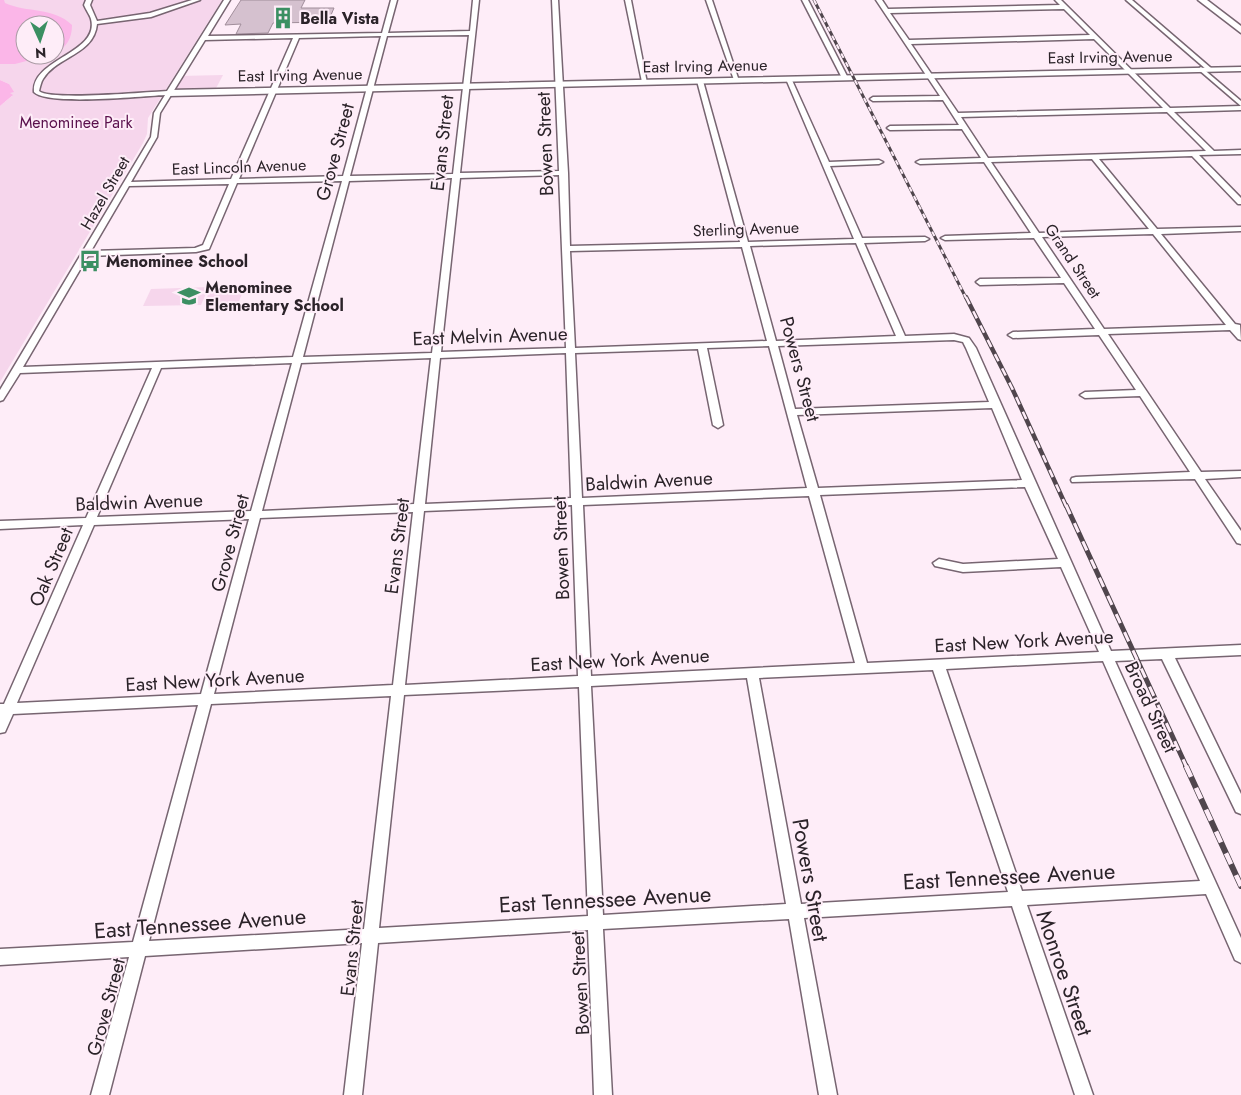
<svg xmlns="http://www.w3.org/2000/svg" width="1241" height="1095" font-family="Jost,sans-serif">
<rect width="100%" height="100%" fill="#feedf8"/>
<!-- green -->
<g fill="#f6d6ec" fill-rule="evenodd">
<path d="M 0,0 L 222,0 L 148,118 L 147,134 L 143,143 L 0,382 L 0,106 L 12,96 L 9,95 L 9,84 L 0,80 ZM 25,25 L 55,25 L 55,55 L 25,55 Z"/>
<polygon points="223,75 214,92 169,93 179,76"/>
<polygon points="245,286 238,304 204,305 211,287"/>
<polygon points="209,287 201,305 143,306 151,289"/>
</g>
<!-- water -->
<g fill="#fbb6e8">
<path d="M 0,0 L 4,0 L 5,3 C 27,13 54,7 72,25 C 72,38 67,47 55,53 L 55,25 L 25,25 L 25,55 L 49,55 L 15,64 L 0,64 Z"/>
<polygon points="0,80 9,84 14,92 10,93 13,95 0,106"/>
</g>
<!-- building -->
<polygon fill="#d5c1cf" stroke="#a08d9a" points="241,0 305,0 301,8 334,8 328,22 273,23 268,33 236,34 241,24 225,25"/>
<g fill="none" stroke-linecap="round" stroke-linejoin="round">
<!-- minor casing -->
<g stroke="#776571" stroke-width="3">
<g id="minor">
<path d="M 86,0 L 92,0 L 90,5 L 97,21 L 150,13 L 192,0 L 200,0 L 151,17 L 97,24 C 94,55 57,56 43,79 C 41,82 40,87 39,91 C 50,101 147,92 167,91 L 224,0 L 230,0 L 208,36 L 382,33 L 391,0 L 397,0 L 388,33 L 470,31 L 473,0 L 479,0 L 460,173 L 559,171 L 552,0 L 558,0 L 568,173 L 570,246 L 740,242 L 697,81 L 700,79 L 703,81 L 748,242 L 854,239 L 786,79 L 791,78 L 829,162 L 879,160 L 883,162 L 879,164 L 830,166 L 862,238 L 925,237 L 929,239 L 925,241 L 864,243 L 905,336 L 954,334 L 969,338 L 976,348 L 1111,651 L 1241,645 L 1241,655 L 1175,658 L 1241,794 L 1241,814 L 1236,812 L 1162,659 L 1115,661 L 1241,938 L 1241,963 L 1235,960 L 1206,894 L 1027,905 L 1093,1095 L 1075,1095 L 1012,906 L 804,918 L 837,1095 L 819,1095 L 789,919 L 603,929 L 612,1095 L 594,1095 L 588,930 L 378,943 L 362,1095 L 344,1095 L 362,943 L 145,956 L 109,1095 L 91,1095 L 129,957 L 0,965 L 0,949 L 133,942 L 198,705 L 13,714 L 5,732 L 0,733 L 0,704 L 4,704 L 83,525 L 0,529 L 0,521 L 86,518 L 152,368 L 20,373 L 3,400 L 0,401 L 0,390 L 151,137 L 154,113 L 165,95 C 142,96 47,106 34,92 C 31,59 100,53 91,19 C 90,15 86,10 84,5 ZM 469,35 L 453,174 L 350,176 L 387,36 ZM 381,36 L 343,176 L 239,179 L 299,38 ZM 293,38 L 231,179 L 131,182 L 157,137 L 160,113 L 205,40 ZM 559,175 L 566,348 L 441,352 L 460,178 ZM 452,178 L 432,353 L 303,357 L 349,181 ZM 342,181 L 293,357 L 23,367 L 88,256 L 196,252 L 209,249 L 237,183 ZM 229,184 L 203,245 L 195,248 L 91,251 L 129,186 ZM 856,243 L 896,336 L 776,341 L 750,246 ZM 742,247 L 767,341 L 575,348 L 570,251 ZM 954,340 L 963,342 L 966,348 L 989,402 L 795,409 L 778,346 ZM 769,346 L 807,488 L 582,498 L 575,353 L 698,349 L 713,425 L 718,428 L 723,425 L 707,348 ZM 566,353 L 571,498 L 425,504 L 440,358 ZM 431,358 L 414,504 L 262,511 L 301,363 ZM 292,363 L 251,511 L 97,517 L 161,368 ZM 992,408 L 1022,480 L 818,488 L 797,415 ZM 1025,487 L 1058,559 L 963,564 L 939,559 L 933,563 L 935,566 L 963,572 L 1061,567 L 1099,652 L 867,663 L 820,495 ZM 809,496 L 855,663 L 591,676 L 583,505 ZM 572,505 L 578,676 L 405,685 L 424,511 ZM 413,512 L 393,685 L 214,694 L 260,518 ZM 249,519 L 201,694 L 17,703 L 94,525 ZM 1103,661 L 1200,881 L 1022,891 L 946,669 ZM 933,670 L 1008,892 L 801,904 L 759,678 ZM 747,678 L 786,904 L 603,915 L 591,686 ZM 579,687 L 588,916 L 379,928 L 404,695 ZM 391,696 L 364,929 L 149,941 L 211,704 Z"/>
<polygon points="625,0 631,0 647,83 642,82"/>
<polygon points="706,0 712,0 739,81 734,80"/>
<polygon points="802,0 808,0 848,78 847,79 842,78"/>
<path d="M 876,0 L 882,0 L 888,9 L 1060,5 L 1055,0 L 1061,0 L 1170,108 L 1241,106 L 1241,110 L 1174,112 L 1214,151 L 1241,150 L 1241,154 L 1199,155 L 1241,198 L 1241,204 L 1238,204 L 1192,156 L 1099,159 L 1157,229 L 1241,227 L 1241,231 L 1161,234 L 1235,324 L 1240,325 L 1241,340 L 1238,339 L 1230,330 L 1108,334 L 1201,472 L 1241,471 L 1241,477 L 1205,479 L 1241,531 L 1241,544 L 1237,543 L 1195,479 L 1072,482 L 1071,480 L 1072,478 L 1076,477 L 1190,472 L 1140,396 L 1085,398 L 1080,395 L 1085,392 L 1136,390 L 1099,335 L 1013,338 L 1008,335 L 1013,332 L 1095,329 L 1064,283 L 980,285 L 976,282 L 980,279 L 1061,278 L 1034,238 L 945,240 L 941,238 L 945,236 L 1031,233 L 984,162 L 920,164 L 916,162 L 920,160 L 981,158 L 962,129 L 890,130 L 887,128 L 890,126 L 959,125 L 943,100 L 873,101 L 870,99 L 873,97 L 940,96 ZM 1064,9 L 1090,35 L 909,40 L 890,13 ZM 1094,39 L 1163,108 L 958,113 L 911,44 ZM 1167,112 L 1206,151 L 988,158 L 961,117 ZM 1092,159 L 1149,229 L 1039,233 L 991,162 ZM 1153,234 L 1226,325 L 1104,329 L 1042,237 Z"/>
<polygon points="1126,0 1132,0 1211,68 1211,70 1207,70"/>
<polygon points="1201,67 1241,101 1241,106 1199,70 1198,69"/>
</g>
</g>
<!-- tertiary casing -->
<g stroke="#776571" stroke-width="3">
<polygon id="tertiary" points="1241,67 1241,71 169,96 165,93 169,90"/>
</g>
<!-- secondary casing -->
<g stroke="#776571" stroke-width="3">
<polygon id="secondary" points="1198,0 1207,0 1241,26 1241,33"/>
</g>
<!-- minor -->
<use href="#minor" fill="#fff" fill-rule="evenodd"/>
<!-- tertiary -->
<use href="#tertiary" fill="#fff" fill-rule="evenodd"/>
<!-- secondary -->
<use href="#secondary" fill="#fff" fill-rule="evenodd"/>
<!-- rail-far3 casing -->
<g stroke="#50464d" stroke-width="3">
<polyline id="rail-far3" points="814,0 966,298"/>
</g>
<!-- rail-far2 casing -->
<g stroke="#50464d" stroke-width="4.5">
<polyline id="rail-far2" points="966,297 1012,388 1066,506"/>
</g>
<!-- rail-far1 casing -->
<g stroke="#50464d" stroke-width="5">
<polyline id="rail-far1" points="1066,505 1187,768"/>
</g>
<!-- rail casing -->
<g stroke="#50464d" stroke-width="6">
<polyline id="rail" points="1186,766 1241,886"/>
</g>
<!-- rail-far3 -->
<use href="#rail-far3" stroke="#feedf8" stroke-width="2" stroke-dasharray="5" stroke-linecap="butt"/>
<!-- rail-far2 -->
<use href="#rail-far2" stroke="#feedf8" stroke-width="2.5" stroke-dasharray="8" stroke-linecap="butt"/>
<!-- rail-far1 -->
<use href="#rail-far1" stroke="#feedf8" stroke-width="3" stroke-dasharray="10" stroke-linecap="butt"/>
<!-- rail -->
<use href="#rail" stroke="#feedf8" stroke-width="4.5" stroke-dasharray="12" stroke-linecap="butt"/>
</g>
<!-- icons -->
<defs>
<g id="building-bare" transform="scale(1.725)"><path d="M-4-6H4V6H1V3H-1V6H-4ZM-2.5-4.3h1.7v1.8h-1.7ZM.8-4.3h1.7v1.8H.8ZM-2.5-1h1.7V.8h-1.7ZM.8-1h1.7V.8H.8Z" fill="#3b8f62" stroke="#feedf8" stroke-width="2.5" paint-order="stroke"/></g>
<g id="bus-bare" transform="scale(1.725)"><path d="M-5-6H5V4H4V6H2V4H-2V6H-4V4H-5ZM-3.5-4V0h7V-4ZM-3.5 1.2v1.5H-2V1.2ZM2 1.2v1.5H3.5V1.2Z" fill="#3b8f62" stroke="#feedf8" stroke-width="2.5" paint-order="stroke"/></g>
<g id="school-bare" transform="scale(1.725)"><path d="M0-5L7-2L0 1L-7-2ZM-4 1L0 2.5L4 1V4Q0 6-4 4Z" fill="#3b8f62" stroke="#feedf8" stroke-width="2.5" paint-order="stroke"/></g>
</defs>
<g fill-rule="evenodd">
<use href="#building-bare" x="283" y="18"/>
<use href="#bus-bare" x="90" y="261"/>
<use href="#school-bare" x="189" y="296"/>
</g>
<g text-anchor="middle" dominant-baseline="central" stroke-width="4" stroke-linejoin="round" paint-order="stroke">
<!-- far-poi labels -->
<g font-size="16" font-weight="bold" fill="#2b2329" stroke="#feedf8" text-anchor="start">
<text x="300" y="18">Bella Vista</text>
<text x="106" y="261">Menominee School</text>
<text x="205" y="287">Menominee<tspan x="205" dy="18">Elementary School</tspan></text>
</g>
<!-- far-street labels -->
<g font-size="16" fill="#2b2329" stroke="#feedf8">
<text transform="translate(1110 57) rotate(-1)">East Irving Avenue</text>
<text transform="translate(705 66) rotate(-1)">East Irving Avenue</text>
<text transform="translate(300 75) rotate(-1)">East Irving Avenue</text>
<text transform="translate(239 167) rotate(-2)">East Lincoln Avenue</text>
<text transform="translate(105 193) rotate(-60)">Hazel Street</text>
<text transform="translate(746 229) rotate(-2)">Sterling Avenue</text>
<text transform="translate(1073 261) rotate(56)">Grand Street</text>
</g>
<!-- far-park labels -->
<g font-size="16" fill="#5a104c" stroke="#feedf8">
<text x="76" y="122">Menominee Park</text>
</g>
<!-- street labels -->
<g font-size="19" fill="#2b2329" stroke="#feedf8">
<text transform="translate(442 143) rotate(-84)">Evans Street</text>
<text transform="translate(545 144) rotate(-92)">Bowen Street</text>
<text transform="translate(335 152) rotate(-75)">Grove Street</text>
<text transform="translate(490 336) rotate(-2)">East Melvin Avenue</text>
<text transform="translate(800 369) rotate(75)">Powers Street</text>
<text transform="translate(649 481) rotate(-3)">Baldwin Avenue</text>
<text transform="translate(139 502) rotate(-2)">Baldwin Avenue</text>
<text transform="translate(230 543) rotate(-75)">Grove Street</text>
<text transform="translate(397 546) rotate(-83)">Evans Street</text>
<text transform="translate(561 548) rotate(-92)">Bowen Street</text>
<text transform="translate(51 567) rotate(-67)">Oak Street</text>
<text transform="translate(1024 641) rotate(-3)">East New York Avenue</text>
<text transform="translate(620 660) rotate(-3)">East New York Avenue</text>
<text transform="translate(215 680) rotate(-3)">East New York Avenue</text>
<text transform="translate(1151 707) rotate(65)">Broad Street</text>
<text transform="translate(352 948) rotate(-84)">Evans Street</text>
<text transform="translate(580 983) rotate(-93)">Bowen Street</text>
<text transform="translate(106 1007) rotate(-75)">Grove Street</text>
</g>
<!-- near-street labels -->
<g font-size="22" fill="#2b2329" stroke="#feedf8">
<text transform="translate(1009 876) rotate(-3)">East Tennessee Avenue</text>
<text transform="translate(811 880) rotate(80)">Powers Street</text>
<text transform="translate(605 899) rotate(-3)">East Tennessee Avenue</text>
<text transform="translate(200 923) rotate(-4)">East Tennessee Avenue</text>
<text transform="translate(1065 973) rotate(71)">Monroe Street</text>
</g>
</g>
<!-- north arrow -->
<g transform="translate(40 40) rotate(177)"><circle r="24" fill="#feedf8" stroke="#aa9ca5"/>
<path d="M0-4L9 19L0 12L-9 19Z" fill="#3b8f62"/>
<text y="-8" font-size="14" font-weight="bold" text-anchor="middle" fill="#2b2329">N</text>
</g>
</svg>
